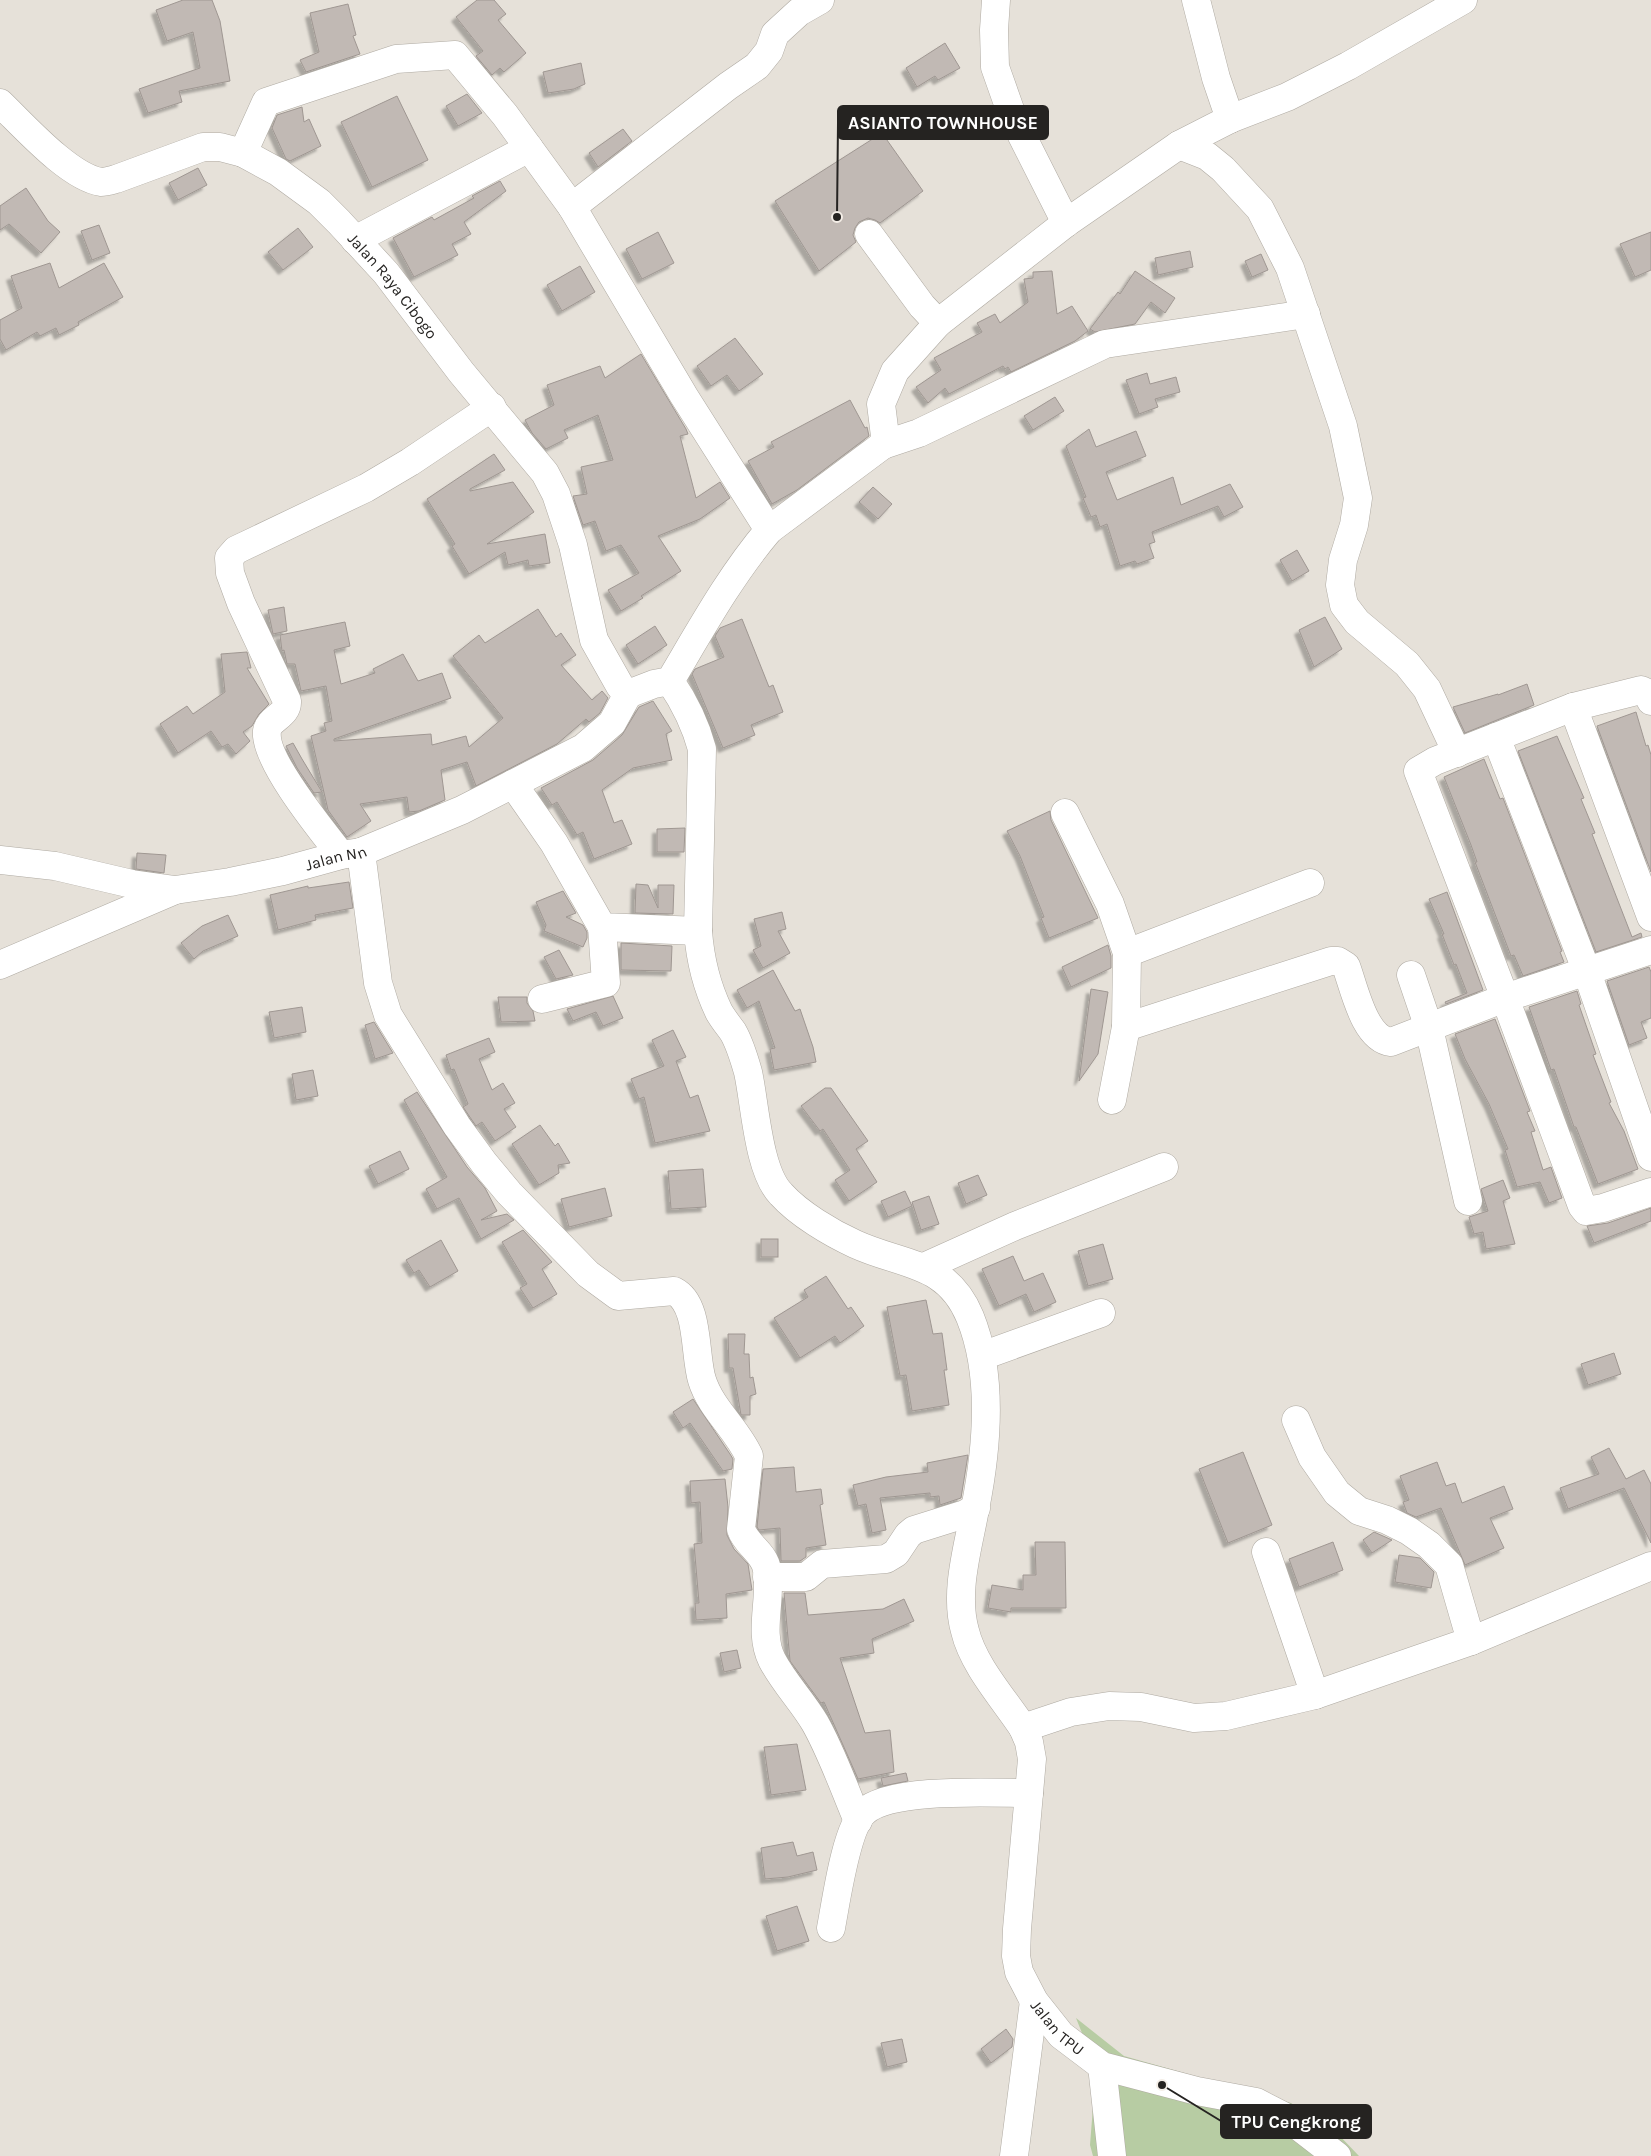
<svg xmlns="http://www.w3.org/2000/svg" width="1651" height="2156" font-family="Karla,sans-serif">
<defs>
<filter id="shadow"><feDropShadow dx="-4.5" dy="4.5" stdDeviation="1" flood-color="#0004"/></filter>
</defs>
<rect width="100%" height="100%" fill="#e6e1d9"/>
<!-- green -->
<polygon fill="#b7cca3" points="1076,2018 1124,2056 1291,2103 1336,2132 1359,2156 1093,2156 1090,2145 1096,2068"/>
<!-- building -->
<g fill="#c1b9b4" stroke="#9f9792" filter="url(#shadow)">
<polygon points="183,0 212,0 220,21 230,81 179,91 182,102 148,113 139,89 200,68 193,32 167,41 156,10"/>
<polygon points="477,0 494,0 506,14 498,20 526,53 504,72 500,68 492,75 476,56 483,51 456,17"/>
<polygon points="348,4 356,35 353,36 360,54 306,72 300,60 319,52 310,13"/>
<polygon points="945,43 960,68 938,80 935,76 917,87 906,68"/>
<polygon points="581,63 585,84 574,89 548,93 543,72"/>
<polygon points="467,94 482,113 458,126 446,106"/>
<polygon points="397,96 428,160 372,187 341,122"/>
<polygon points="302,107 304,122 309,119 321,146 290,161 286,159 272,128 277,115"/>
<polygon points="623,129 632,141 598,167 589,153"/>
<polygon points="882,133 923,191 880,223 875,220 868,218 859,222 855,228 853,235 856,242 819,271 775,201"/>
<polygon points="198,168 207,185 178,200 169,183"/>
<polygon points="500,181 506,191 464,222 471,234 452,244 458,255 414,277 393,238 432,217 434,220 474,198 472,196"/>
<polygon points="26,188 48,221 60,232 41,253 9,224 0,230 0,206"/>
<polygon points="99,225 110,253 92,260 81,231"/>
<polygon points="298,228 313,247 283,270 268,252"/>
<polygon points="658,232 674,263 642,279 626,249"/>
<polygon points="1651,232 1651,270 1635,277 1620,244"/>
<polygon points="1190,251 1193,267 1158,275 1155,258"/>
<polygon points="1261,254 1268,270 1252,277 1245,261"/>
<polygon points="50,263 59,288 104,263 123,297 78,322 79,325 59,335 56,328 40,336 37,332 6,350 0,339 0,320 22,308 11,276"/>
<polygon points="580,266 595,292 562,311 547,285"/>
<polygon points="1052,271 1057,314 1072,306 1088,331 1075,341 1011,372 1008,367 1005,369 1003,366 949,394 945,388 928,403 916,387 941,370 934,358 982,332 977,323 995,314 1000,323 1028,302 1024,279 1033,278 1033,272"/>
<polygon points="1135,271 1175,298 1165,313 1151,302 1135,324 1095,332 1090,329 1118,292 1120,294"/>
<polygon points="735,338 763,374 739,391 727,375 711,386 697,366"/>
<polygon points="641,354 686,429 688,434 680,436 696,498 720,482 730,498 700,519 658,536 681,571 641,596 643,598 621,611 608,590 639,573 621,545 606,551 595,521 583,525 573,496 587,494 581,467 613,460 598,415 564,430 568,438 546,449 532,433 525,420 554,405 547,385 600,366 605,378"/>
<polygon points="1147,373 1150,384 1176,377 1180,392 1155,399 1158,407 1139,414 1126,380"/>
<polygon points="1055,397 1064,411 1033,430 1024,416"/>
<polygon points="850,400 865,428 867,427 869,436 797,490 772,504 748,461 774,447 771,442"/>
<polygon points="1089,429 1096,447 1136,431 1146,456 1106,472 1117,500 1173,477 1181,505 1230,484 1243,507 1224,517 1218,506 1152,532 1155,542 1149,544 1154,558 1137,564 1135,561 1120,566 1107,524 1100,527 1096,515 1091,517 1083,498 1086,497 1066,446"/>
<polygon points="494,454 505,470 470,489 470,491 513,482 534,512 487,544 545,534 550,563 529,566 528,560 508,565 505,552 469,574 452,546 455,544 427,499"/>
<polygon points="873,487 892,504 878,519 859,502"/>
<polygon points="1297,550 1309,571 1292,581 1280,560"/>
<polygon points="284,607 287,631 273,634 268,610"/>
<polygon points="538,609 556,637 561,633 576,655 561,665 592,700 602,691 608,698 600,713 589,722 586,719 557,744 476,786 467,762 441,770 445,800 419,811 409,812 407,797 360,804 371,821 347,837 328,810 311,736 326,731 324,723 332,721 326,686 301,691 295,664 287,664 284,650 282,651 280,635 345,622 350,646 334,650 341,684 375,673 373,669 403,654 418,681 442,673 451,698 334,739 334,741 431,734 432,745 466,736 469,747 503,718 453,656 479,635 485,643"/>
<polygon points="1325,617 1342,649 1314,667 1299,630"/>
<polygon points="742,619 769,687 773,685 783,712 751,725 755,735 723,748 692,674 695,669 724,657 715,636 720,628"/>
<polygon points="655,626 667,645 638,664 626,645"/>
<polygon points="247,652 251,668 247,668 269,704 259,714 252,726 243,732 250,741 236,754 228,744 222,747 211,731 178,753 160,724 187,706 193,714 225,692 221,654"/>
<polygon points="1527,684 1534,705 1465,733 1453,707 1498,694 1498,695"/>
<polygon points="653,701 672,731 666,734 672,760 633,768 602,790 614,823 622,820 632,844 594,859 583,832 577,835 557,802 552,805 541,788 593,760 622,735 639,707"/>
<polygon points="1636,712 1646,746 1648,745 1651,755 1651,872 1597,726"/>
<polygon points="1557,736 1584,798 1581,799 1595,833 1592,834 1632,937 1641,933 1642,937 1596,952 1518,751"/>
<polygon points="293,743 302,759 322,792 314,793 297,768 286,746"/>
<polygon points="1484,759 1500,799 1503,798 1562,951 1560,952 1564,962 1523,976 1514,955 1511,956 1475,862 1477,862 1471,845 1444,777"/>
<polygon points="1050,811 1051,820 1098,918 1049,938 1041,918 1044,917 1020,856 1007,831"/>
<polygon points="685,828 684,852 657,852 657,829"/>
<polygon points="137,853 166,855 164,873 136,869"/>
<polygon points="349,882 353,908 315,915 316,920 278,930 270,895 308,886 308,888"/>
<polygon points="636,884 648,885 658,908 658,885 674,885 673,914 635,913"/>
<polygon points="563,891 576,913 566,917 583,925 587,932 587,938 583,947 544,931 546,925 536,902"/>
<polygon points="1447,892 1483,990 1446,1004 1445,1002 1467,993 1456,964 1454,965 1442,934 1444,934 1429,899"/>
<polygon points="782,912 786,929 778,931 790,953 763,968 753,950 761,946 754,919"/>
<polygon points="228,915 238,936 203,951 194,959 181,943 202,926"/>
<polygon points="621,943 672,946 671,971 621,970"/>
<polygon points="1108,945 1111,956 1111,968 1071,987 1062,967"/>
<polygon points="559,950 573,975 556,979 544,957"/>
<polygon points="1649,967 1651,972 1651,1018 1641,1022 1647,1038 1629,1045 1607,981"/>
<polygon points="773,970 795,1011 800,1009 813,1047 816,1062 774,1070 770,1049 775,1048 759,1001 747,1008 737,990"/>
<polygon points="1091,989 1108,992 1098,1054 1079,1081"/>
<polygon points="1577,991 1581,1004 1579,1005 1596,1054 1593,1055 1611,1102 1609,1103 1624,1131 1638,1169 1598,1184 1576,1127 1574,1127 1554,1069 1551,1070 1529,1007"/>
<polygon points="613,996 623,1018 603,1026 596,1012 573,1021 567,1009"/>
<polygon points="498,997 527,997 527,1003 533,1011 535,1021 501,1022"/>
<polygon points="302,1007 306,1032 274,1038 269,1012"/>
<polygon points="1495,1019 1530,1111 1527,1112 1535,1131 1531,1132 1543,1170 1551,1167 1562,1198 1549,1203 1540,1182 1517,1187 1505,1150 1508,1149 1489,1104 1465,1059 1455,1034"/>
<polygon points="374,1022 393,1053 375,1059 365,1025"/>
<polygon points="673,1030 686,1057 676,1061 690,1098 698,1095 710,1131 655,1143 644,1097 639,1099 631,1079 664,1066 652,1040"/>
<polygon points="489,1038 495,1052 479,1059 492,1090 503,1083 515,1103 504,1109 516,1127 495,1141 482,1122 476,1126 463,1107 468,1104 454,1069 451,1070 446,1055"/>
<polygon points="313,1070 318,1096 296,1100 292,1074"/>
<polygon points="825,1088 831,1088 868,1141 856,1149 877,1182 849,1201 835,1180 850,1170 823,1129 820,1131 801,1106"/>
<polygon points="417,1092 467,1167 485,1188 497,1211 481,1220 507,1214 514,1220 481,1239 459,1198 437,1209 426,1189 447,1177 404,1100"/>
<polygon points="540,1125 555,1146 558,1143 570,1163 558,1165 559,1173 539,1185 512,1144"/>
<polygon points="400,1151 409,1169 378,1184 369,1166"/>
<polygon points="703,1169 706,1207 671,1209 668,1171"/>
<polygon points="978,1175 987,1195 966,1204 958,1183"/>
<polygon points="1503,1180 1510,1198 1503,1201 1515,1244 1486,1249 1483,1232 1474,1234 1469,1217 1488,1211 1481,1189"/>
<polygon points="605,1188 612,1216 569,1227 561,1199"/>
<polygon points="905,1191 912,1206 888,1217 881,1201"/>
<polygon points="929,1196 939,1224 921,1230 912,1202"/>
<polygon points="1651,1208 1651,1221 1594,1243 1587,1226 1608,1223"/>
<polygon points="523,1230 552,1262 542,1269 557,1294 533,1308 520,1288 527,1284 502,1242"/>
<rect x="761" y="1239" width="17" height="18"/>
<polygon points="441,1240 458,1271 430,1287 419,1270 414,1273 406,1260"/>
<polygon points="1103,1244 1113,1279 1088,1286 1078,1251"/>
<polygon points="1013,1256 1024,1281 1043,1273 1056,1302 1034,1312 1026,1294 999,1306 982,1269"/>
<polygon points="826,1276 848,1309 851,1307 864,1326 840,1343 835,1336 800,1358 774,1318 808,1297 804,1290"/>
<polygon points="926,1300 933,1334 942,1333 947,1370 944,1370 949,1405 912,1411 906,1375 900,1376 887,1307"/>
<polygon points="728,1334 745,1334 744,1354 749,1354 750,1378 753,1377 756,1394 750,1396 750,1415 741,1415 733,1368 729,1368"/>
<polygon points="1614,1353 1621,1374 1588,1385 1581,1364"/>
<polygon points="693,1399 730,1454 733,1459 732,1469 723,1471 690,1423 683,1428 673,1412"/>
<polygon points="1609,1448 1626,1479 1644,1470 1651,1484 1651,1543 1624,1488 1568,1509 1560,1488 1599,1474 1591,1457"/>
<polygon points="1243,1452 1272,1525 1228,1543 1199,1469"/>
<polygon points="968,1455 961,1498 940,1505 939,1496 930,1497 930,1493 880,1498 886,1530 872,1533 866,1504 858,1506 853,1485 886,1477 928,1472 927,1463"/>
<polygon points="1437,1462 1446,1486 1455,1483 1462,1503 1504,1486 1513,1509 1490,1518 1504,1548 1465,1565 1441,1508 1416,1517 1407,1513 1403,1502 1409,1500 1400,1476"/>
<polygon points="794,1467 796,1492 821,1489 823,1504 820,1505 826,1545 806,1548 806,1557 800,1561 781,1561 780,1528 759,1530 757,1527 763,1469"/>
<polygon points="725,1479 728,1507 727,1535 734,1549 748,1564 752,1590 726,1594 727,1618 696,1620 695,1603 699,1603 694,1544 702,1543 700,1502 691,1503 690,1481"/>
<polygon points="1374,1532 1392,1540 1372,1553 1363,1540"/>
<polygon points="1035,1542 1065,1542 1066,1608 1011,1608 1011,1612 988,1608 992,1585 1023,1590 1023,1575 1036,1575"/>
<polygon points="1333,1542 1343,1570 1299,1587 1289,1559"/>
<polygon points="1399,1555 1420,1558 1434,1572 1431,1588 1395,1582"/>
<polygon points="784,1593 805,1593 808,1615 883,1609 904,1599 914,1621 872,1639 874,1653 840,1658 865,1733 890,1730 894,1772 858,1779 824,1702 821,1703 790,1661"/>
<polygon points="737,1650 741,1668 724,1672 720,1653"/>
<polygon points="797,1744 806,1790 771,1795 764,1747"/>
<polygon points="906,1773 908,1781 883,1786 881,1778"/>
<polygon points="793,1842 797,1856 813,1852 817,1870 788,1877 765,1879 761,1848"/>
<polygon points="797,1906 809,1941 777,1951 766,1916"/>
<polygon points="1006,2029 1013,2039 1012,2047 991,2063 981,2049"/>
<polygon points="902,2039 907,2062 887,2067 881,2043"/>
</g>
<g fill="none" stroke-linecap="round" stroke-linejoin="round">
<!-- minor casing -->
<g stroke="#afaaa2" stroke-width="29">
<g id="minor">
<polyline points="996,0 994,30 995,67 1013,118 1066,223"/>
<polyline points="1196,0 1216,78 1230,119"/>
<path id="s1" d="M 0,103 C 24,126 69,177 101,182 C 106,182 112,180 116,179 L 203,147 L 220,147 L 243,153 L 278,172 L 319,202 L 339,222 L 386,273 L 461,372 L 545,473 L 556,494 L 573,545 L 594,640 L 620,686 L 628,694"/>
<polyline points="1179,145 1207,156 1223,169 1260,209 1290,268 1343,426 1358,498 1354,525 1343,560 1340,585 1344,605 1357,622 1407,664 1427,689 1457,753"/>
<polyline points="243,153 266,102 396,59 455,55 505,115 572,207"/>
<polyline points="869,234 922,306 938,323"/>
<polyline points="355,240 529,148"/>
<polyline points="883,445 919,433 1105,344 1306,314"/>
<polyline points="769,530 684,396 572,207 728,86 757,66 769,51 775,34 799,12 820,0"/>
<path id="s2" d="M 670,681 C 685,703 695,723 702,749 L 698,931 C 700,958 707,987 719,1012 C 723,1019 728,1025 733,1032 C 740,1044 744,1058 748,1072 C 755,1103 758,1171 781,1194 C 799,1214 831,1233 855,1244 C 903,1266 947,1261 970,1317 C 994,1376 987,1449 975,1509 C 968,1548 954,1592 965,1631 C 973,1665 1004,1699 1023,1728 L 1029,1742 L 1032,1759 L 1017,1929 L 1016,1956 L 1019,1972 L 1034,2001 L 1061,2035 L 1102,2066 L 1197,2091 L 1256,2102 L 1289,2119 L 1337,2156"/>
<path d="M 628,694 L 654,684 L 670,681 C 701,629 730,576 769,530 L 883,445 L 885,436 L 881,404 L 895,371 L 938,323 L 1066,223 L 1179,145 L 1230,119 L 1287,97 L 1348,66 L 1463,0"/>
<polyline points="1651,701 1647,693 1641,690 1573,707 1435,761 1418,771 1505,998 1582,1206 1586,1211 1603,1208 1651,1192"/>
<polyline points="1573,707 1651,917"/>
<polyline points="1496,737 1587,972 1651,1157"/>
<polyline points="513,784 554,843 602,927 698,931"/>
<polyline points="1065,813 1110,904 1127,953 1126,1027 1112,1100"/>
<path d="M 361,852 L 378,983 L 388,1015 L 457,1126 L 484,1163 L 509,1193 L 588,1274 L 618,1296 L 674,1291 C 700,1304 694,1355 702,1380 C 711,1409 737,1429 749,1456 L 741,1529 C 746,1545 765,1553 767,1570 C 772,1600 758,1632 772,1660 C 784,1683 802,1701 815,1723 C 832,1753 844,1788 858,1821"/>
<path d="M 341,855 C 323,832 263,759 267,731 C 269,718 288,716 287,701 L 241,603 L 230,573 L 229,558 L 236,550 L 366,488 L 410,462 L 492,407"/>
<path id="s3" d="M 0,860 L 55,866 L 132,884 L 175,890 L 230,882 L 283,871 L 341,855 L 361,852 L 462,810 L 583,748 L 612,723 L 628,694"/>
<polyline points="1127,953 1310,883"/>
<polyline points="0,965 173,891"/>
<polyline points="1411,975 1429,1028 1468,1201"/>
<polyline points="542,999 606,983 602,927"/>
<path d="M 1126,1027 L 1331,961 L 1338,961 L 1346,966 C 1354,987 1364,1039 1391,1042 L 1505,998 L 1651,950"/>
<polyline points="924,1267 1015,1226 1164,1167"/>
<polyline points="982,1356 1101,1313"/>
<polyline points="1296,1420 1312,1457 1337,1493 1359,1511 1387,1520 1409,1531 1429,1545 1449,1565 1471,1641"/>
<polyline points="1266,1552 1315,1695"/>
<polyline points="767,1577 806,1577 822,1564 886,1559 896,1553 908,1535 914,1530 965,1514 976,1508"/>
<polyline points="1023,1728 1071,1712 1109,1706 1141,1707 1194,1718 1226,1716 1315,1695 1471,1641 1651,1566"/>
<path d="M 831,1928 C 836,1902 846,1828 864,1812 C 890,1787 993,1793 1029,1793"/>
<polyline points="1102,2066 1112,2156"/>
<polyline points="1014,2156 1034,2001"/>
</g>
</g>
<!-- minor -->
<use href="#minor" stroke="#fff" stroke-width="28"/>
</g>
<g text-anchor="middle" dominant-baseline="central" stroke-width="5" stroke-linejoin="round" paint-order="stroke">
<!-- street labels -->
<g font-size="16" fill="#252321" stroke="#f4eee7">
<text stroke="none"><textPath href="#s1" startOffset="481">Jalan Raya Cibogo</textPath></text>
<text stroke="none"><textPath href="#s3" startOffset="342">Jalan Nn</textPath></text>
<text stroke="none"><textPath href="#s2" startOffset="1515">Jalan TPU</textPath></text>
</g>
</g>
<!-- callouts -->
<path fill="none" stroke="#252321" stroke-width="2" d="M837 217L838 123M1162 2085L1221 2121"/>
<g fill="#252321" stroke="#f4eee7" stroke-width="2">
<circle cx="837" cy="217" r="5"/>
<circle cx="1162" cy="2085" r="5"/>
</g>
<g fill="#252321" stroke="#252321" stroke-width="2">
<rect x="838" y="106" width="210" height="33" rx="5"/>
<rect x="1221" y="2105" width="150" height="33" rx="5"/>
</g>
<g font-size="18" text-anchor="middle" font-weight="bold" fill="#fff">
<text x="943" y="129">ASIANTO TOWNHOUSE</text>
<text x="1296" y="2128">TPU Cengkrong</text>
</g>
</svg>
